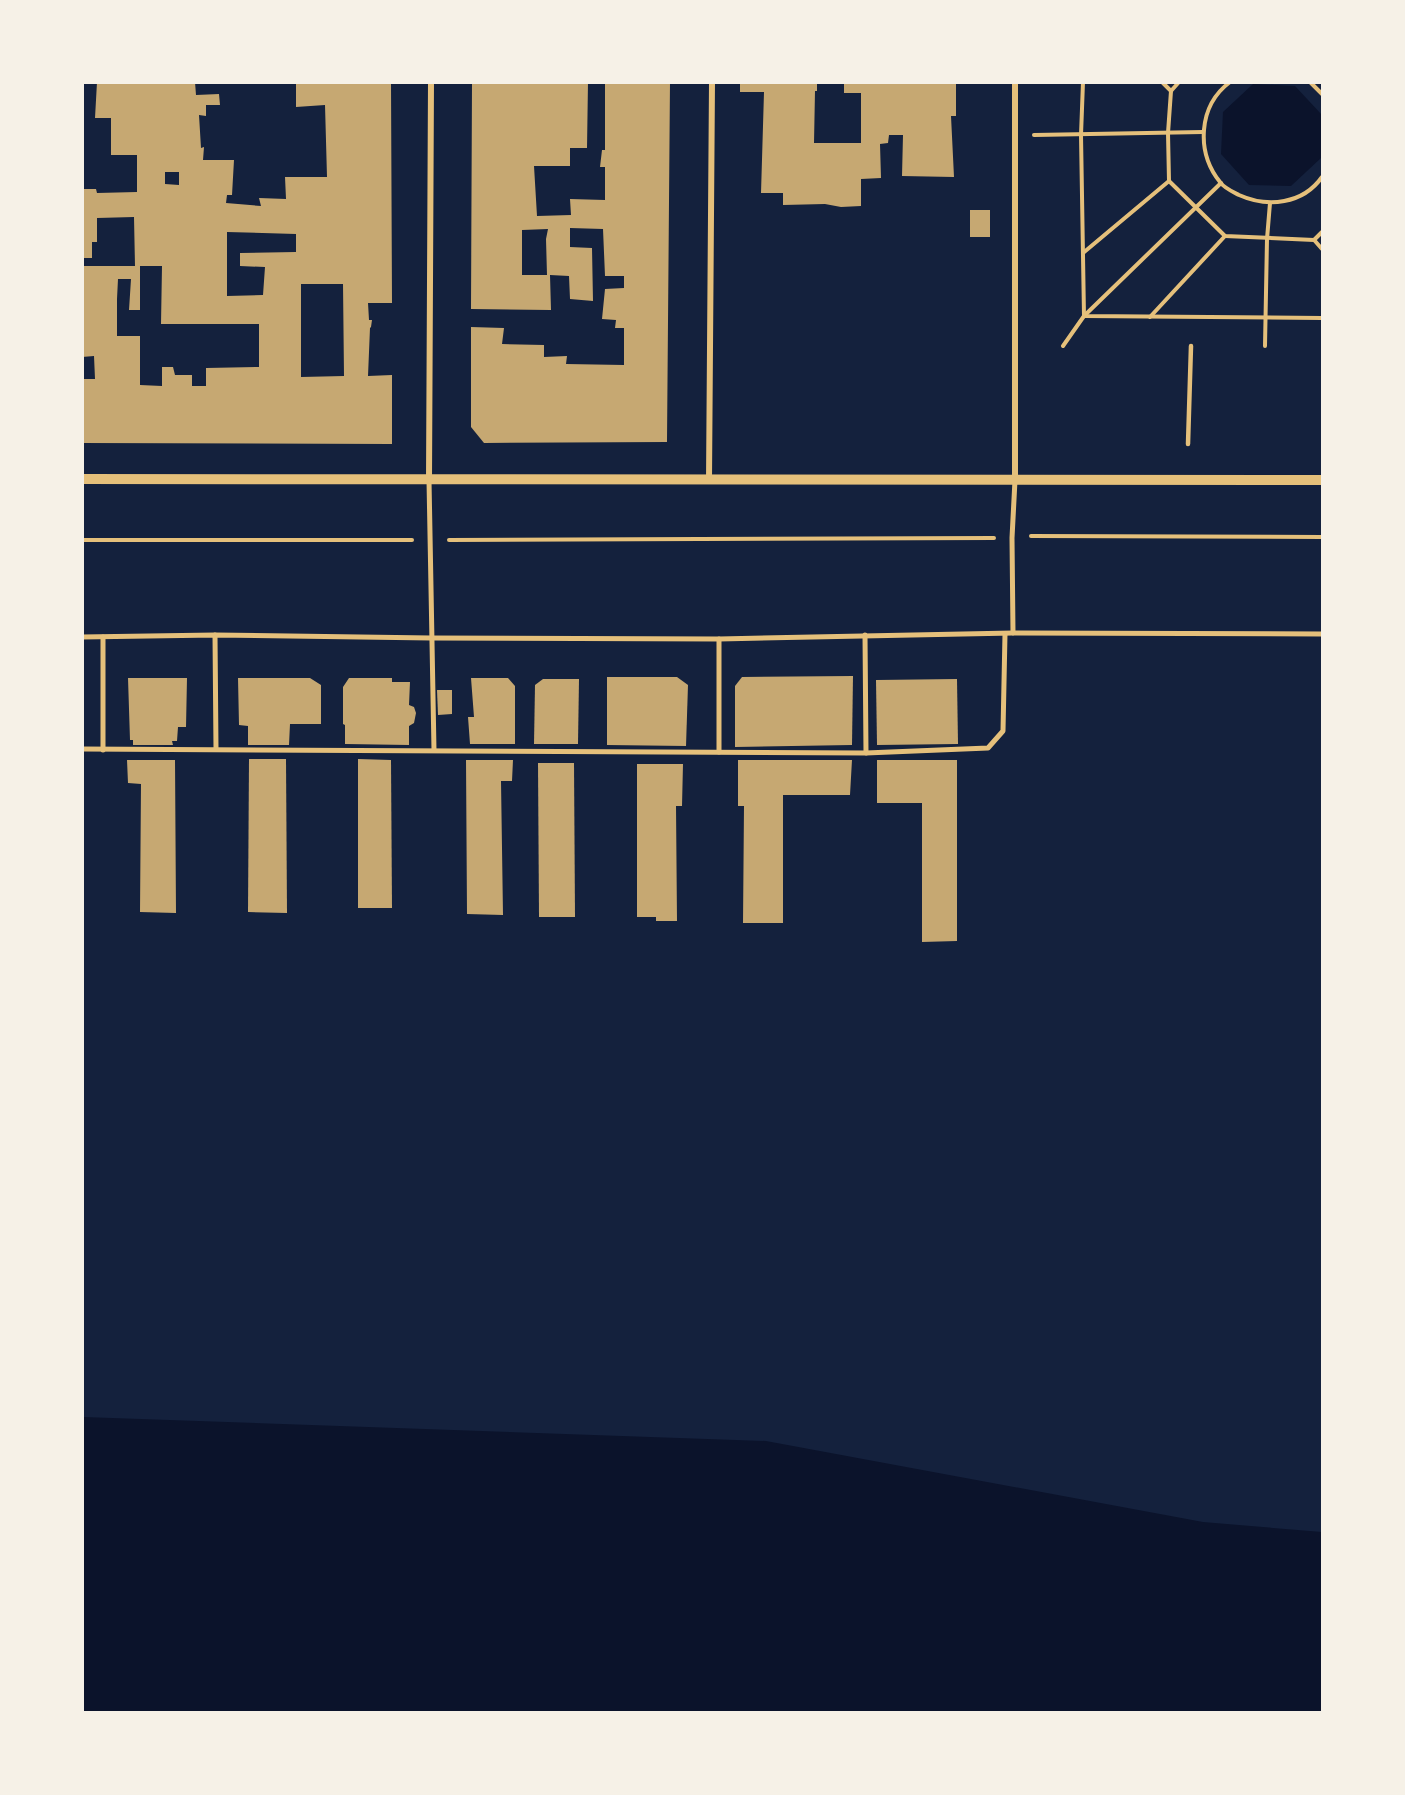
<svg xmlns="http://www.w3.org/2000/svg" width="1405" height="1795" font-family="Raleway,sans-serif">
<rect width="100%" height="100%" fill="#14213d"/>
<!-- water -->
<g fill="#0b132b">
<polygon points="1253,84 1295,86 1322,115 1321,158 1291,186 1249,185 1221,154 1223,112"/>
<polygon points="83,1417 766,1441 1203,1522 1322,1532 1322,1712 83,1712"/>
</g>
<!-- building -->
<g fill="#c6a872" fill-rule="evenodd">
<path d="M 97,82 L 195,82 L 196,95 L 219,94 L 220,105 L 206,105 L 206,116 L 199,115 L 201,148 L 204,147 L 203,160 L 234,160 L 232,195 L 227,195 L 226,203 L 261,206 L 259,198 L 286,199 L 285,177 L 327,177 L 325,105 L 296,107 L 296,82 L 391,82 L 392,303 L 368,303 L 369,320 L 372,320 L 371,327 L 370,328 L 368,376 L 392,375 L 392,444 L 82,443 L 82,379 L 95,379 L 94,356 L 82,357 L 82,266 L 135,266 L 134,217 L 97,218 L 97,242 L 92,242 L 92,258 L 82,258 L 82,189 L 96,189 L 97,193 L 137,192 L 137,155 L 111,155 L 111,118 L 95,118 ZM 165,172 L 179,172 L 179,185 L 165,184 ZM 227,232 L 296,234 L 296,252 L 240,253 L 240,266 L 265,267 L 263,295 L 227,296 ZM 140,266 L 162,266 L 161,324 L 259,324 L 259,367 L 206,368 L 206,386 L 192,386 L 192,375 L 175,375 L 173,367 L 162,367 L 162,386 L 140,385 L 140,336 L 117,336 L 117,299 L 118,279 L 131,279 L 129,310 L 140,310 ZM 301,284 L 343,284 L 344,376 L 301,377 Z"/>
<path d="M 472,82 L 588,82 L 587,148 L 570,148 L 570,166 L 534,166 L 537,216 L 571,215 L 570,199 L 605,200 L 605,167 L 600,167 L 602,150 L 605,150 L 605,82 L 670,82 L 667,442 L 484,443 L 471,427 L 471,327 L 504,328 L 502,344 L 544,345 L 544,357 L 567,356 L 566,364 L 624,365 L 624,328 L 615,328 L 616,320 L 602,319 L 605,289 L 624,288 L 624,276 L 605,276 L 603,229 L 570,228 L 570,247 L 592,248 L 593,301 L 570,299 L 569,276 L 550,275 L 551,310 L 471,309 ZM 548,229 L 546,239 L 547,275 L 522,275 L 522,230 Z"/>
<polygon points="740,82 817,82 817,91 815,91 814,143 861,143 861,93 844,93 844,82 956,82 956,116 951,116 954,177 902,176 903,135 889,135 888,143 880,144 881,178 861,179 861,206 841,207 825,204 783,205 783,193 761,193 764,92 740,92"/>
<rect x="970" y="210" width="20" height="27"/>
<polygon points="853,676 852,745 735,747 735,686 742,677"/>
<polygon points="607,677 677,677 688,685 686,746 607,745"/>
<polygon points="128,678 187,678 186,727 178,727 177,741 172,741 173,745 133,745 133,740 130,740"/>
<polygon points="238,678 310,678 321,685 321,724 290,724 289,745 248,745 248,726 239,725"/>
<polygon points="349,678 392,678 392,682 410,682 409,705 414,707 416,713 414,723 409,726 409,745 345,744 345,725 343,724 343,687"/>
<polygon points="471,678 508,678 515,686 515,744 470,744 468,717 474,717"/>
<polygon points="543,679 579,679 578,744 534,744 535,685"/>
<polygon points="957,679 958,744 877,745 876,680"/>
<polygon points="437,690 452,690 452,714 438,715"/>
<polygon points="249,759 286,759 287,913 248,912"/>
<polygon points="358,759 391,760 392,908 358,908"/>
<polygon points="127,760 175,760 176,913 140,912 141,784 128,783"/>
<polygon points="466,760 513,760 512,781 501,781 503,915 467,914"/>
<polygon points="738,760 852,760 850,795 783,795 783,923 743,923 744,806 738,806"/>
<polygon points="877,760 957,760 957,941 922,942 922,803 877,803"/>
<polygon points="538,763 574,763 575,917 539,917"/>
<polygon points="637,764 683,764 682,806 676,806 677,921 656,921 656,917 637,917"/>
</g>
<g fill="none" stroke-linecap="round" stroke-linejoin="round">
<!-- path -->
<g stroke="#e5c07b" stroke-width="4">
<polyline points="1083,82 1081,135 1084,316 1322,318"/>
<polyline points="1162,82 1171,91"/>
<polyline points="1179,82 1171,91 1168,133 1169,181 1225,236 1314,240 1322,232"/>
<path d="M 1230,82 C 1198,106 1196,152 1220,182 C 1224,188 1233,192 1239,195 C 1268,208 1303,204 1322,177"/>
<polyline points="1310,82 1322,94"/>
<polyline points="1034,135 1203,132"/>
<polyline points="1315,241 1322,249"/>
<polyline points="1083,253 1169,181"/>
<polyline points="1150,317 1225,236"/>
<polyline points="1063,346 1084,316 1221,183"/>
<polyline points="1265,346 1267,239 1270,203"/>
<polyline points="1031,536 1322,537"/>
<polyline points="82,540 412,540"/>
<polyline points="449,540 994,538"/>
</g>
<!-- service -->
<polyline stroke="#e5c07b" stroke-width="4.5" points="1188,444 1191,346"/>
<!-- pedestrian -->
<g stroke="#e5c07b" stroke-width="5">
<polyline points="429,480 434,750"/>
<polyline points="1013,633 1012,538 1015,480"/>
<polyline points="215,635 216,749"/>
<polyline points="865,635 866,753"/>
<polyline points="82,637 215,635 431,638 719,639 1013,633 1322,634"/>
<polyline points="719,639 719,752"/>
<polyline points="82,749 866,753 988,748 1003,731 1005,634"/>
<polyline points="103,750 103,637"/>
</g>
<!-- minor -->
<g stroke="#e5c07b" stroke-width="6">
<polyline points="429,480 431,82"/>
<polyline points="1015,480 1015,82"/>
<polyline points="709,481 712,82"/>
</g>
<!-- tertiary -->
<polyline stroke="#e5c07b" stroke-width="10" points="82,479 1322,480"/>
</g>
<!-- border -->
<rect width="1405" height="1795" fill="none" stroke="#f6f1e7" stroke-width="168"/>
</svg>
